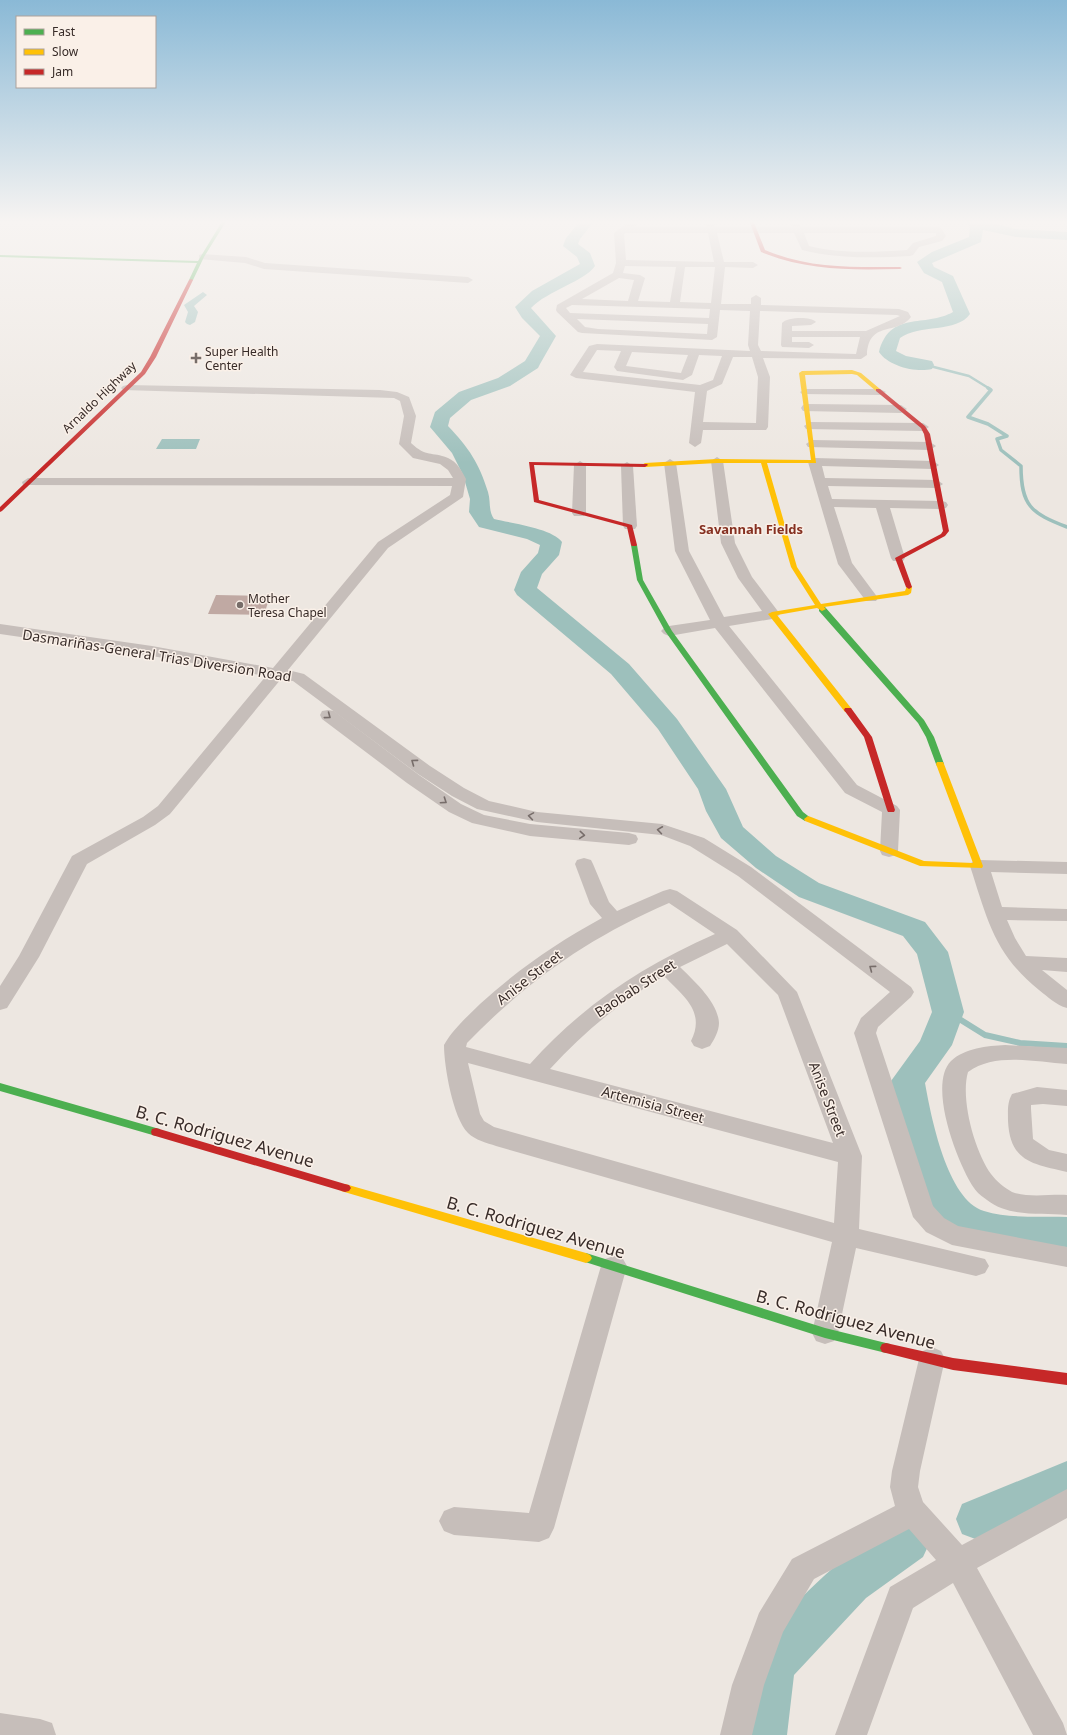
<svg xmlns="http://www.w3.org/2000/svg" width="1067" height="1735" font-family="'Noto Sans',sans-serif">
<rect width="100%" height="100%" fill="#ede7e1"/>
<!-- water -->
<polygon fill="#9dc0bc" points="162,439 200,439 196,449 156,449"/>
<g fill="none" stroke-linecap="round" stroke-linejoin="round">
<!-- stream-far3 -->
<polyline stroke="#9dc0bc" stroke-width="2.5" points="926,365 969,376 990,389"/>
<!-- stream-far2 -->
<path stroke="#9dc0bc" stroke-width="3.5" d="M 988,388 L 991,390 L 968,417 L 988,424 L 1007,436 L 997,439 L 1001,450 L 1021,466 C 1021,506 1031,513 1067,527"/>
<!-- stream-far1 -->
<polyline stroke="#9dc0bc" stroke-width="6" points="948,1012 985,1035 1020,1043 1067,1046"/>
<!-- stream -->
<polyline stroke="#9dc0bc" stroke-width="8" points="764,1730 765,1735"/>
<!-- canal -->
<polygon fill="#9dc0bc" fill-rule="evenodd" points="203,292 207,295 194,306 198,312 195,322 190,325 187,324 185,322 188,312 184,305"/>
<!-- river -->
<g fill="#9dc0bc" fill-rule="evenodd">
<path d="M 581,220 L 595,220 L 580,239 L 578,244 L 590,253 L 595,266 C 585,281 547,291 531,308 L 556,336 L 540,364 L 538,368 L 510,386 L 471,400 L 450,418 L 448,426 C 469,448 479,463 488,492 C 491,502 488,510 494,519 C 510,523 552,528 562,542 L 559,555 L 542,574 L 537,588 L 629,664 L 677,719 L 726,789 L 743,827 L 776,856 L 819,883 L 925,922 L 948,952 L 964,1012 L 952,1045 L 925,1083 C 931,1116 947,1200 984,1211 C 1010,1219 1041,1216 1067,1217 L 1067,1247 L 1012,1245 L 977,1240 L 964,1236 L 942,1223 L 911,1168 L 897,1125 L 891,1081 L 920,1041 L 932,1012 L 917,954 L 903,936 L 799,897 L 756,868 L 721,838 L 706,811 L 698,789 L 658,729 L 611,674 L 517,595 L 514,590 L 521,572 L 538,553 L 540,545 L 527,539 L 479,527 L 469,512 L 470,499 L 463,475 L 452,453 L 430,427 L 435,412 L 459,392 L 498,378 L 525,361 L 540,336 L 522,318 L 515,307 L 532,291 L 580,264 L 577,257 L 563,246 L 566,238 Z"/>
<path d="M 961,220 L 980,220 L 1016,229 L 1067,232 L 1067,240 L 1016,237 L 983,230 L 981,242 L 932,263 L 934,267 L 953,276 L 970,314 C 957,333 919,324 900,338 L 896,351 L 906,356 L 932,361 L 934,365 L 932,369 C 916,373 888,366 879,352 C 890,310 925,328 953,312 L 942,282 L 924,273 L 917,262 L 932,252 L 969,237 L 970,226 Z"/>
<polygon points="1067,1461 1067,1502 978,1540 962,1534 956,1519 962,1504"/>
<path d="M 907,1520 L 923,1527 L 930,1542 L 923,1557 L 866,1598 L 794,1675 L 787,1735 L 737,1735 L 747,1664 L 754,1647 C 799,1601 846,1545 907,1520 Z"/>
</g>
</g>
<!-- building -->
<polygon fill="#c0a9a3" points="216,595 270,596 264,615 208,614"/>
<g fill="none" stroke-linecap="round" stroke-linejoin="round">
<!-- street -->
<g fill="#c6beba" fill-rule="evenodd">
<path d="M 632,220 L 643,220 L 634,227 L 706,227 L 705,220 L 714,220 L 715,227 L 792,227 L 790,220 L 799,220 L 801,227 L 938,227 L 941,228 L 946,236 L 942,241 L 919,247 L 913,255 L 910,256 C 874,258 837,259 802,250 L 794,233 L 717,233 L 724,262 L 753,262 L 758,265 L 753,268 L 725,267 L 721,304 L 751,304 L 751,298 L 756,295 L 761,298 L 761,305 L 899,309 L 908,312 L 911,317 C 896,336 869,320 867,355 L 861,359 L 763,358 L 770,377 L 768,427 L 766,430 L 703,430 L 701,443 L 695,447 L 689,443 L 695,392 L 576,378 L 570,375 L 589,346 L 597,344 L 750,351 L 748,345 L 750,311 L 720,310 L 717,337 L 712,340 L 582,333 L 578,332 L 557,312 L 556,310 L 557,305 L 613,273 L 616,263 L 614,233 ZM 626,233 L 708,233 L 714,262 L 626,260 L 624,234 ZM 804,233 L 936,233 L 936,236 L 913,243 L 907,250 C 875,252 840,254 809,246 ZM 625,266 L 676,267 L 670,302 L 638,301 L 645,278 L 640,275 L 623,273 ZM 685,267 L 715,267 L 711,303 L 680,302 ZM 619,278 L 634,280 L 628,301 L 582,299 ZM 572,305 L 710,309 L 709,318 L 570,313 L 566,308 ZM 760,311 L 897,315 L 900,316 L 866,331 L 792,331 L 792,326 L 811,325 L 816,322 C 811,316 787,317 782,323 L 781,345 L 782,347 L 809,348 L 814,345 L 809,342 L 792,342 L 792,337 L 860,337 L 856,354 L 761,351 L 758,345 ZM 577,319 L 708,324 L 707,334 L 598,329 L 585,327 ZM 597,350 L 621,351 L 614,367 L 617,371 L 683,380 L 692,375 L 699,355 L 722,356 L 713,380 L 700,385 L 583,372 ZM 632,352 L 688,355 L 681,373 L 626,366 ZM 733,357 L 752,357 L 758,377 L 756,423 L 703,422 L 707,391 L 722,384 Z"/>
<polygon points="202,254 246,257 265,263 468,277 473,280 468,283 264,269 245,263 199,259 199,255"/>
<path d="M 127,385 L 380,390 L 397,392 L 409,397 L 416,416 L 411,443 C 427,458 431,451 448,458 C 457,462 462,471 466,479 L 463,497 L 388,548 L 288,670 L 304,674 L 430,766 L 464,788 L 489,801 L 537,812 L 662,824 L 704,838 L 751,867 L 911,987 L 914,992 L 911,997 L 878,1027 L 876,1033 L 933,1206 L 944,1218 L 958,1226 L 1067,1247 L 1067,1267 L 952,1245 L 926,1232 L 913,1217 L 854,1033 L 861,1018 L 890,992 L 738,876 L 690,846 L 661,835 L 537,822 L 477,809 L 452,796 L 418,774 L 293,681 L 281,679 L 170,814 L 155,825 L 87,864 L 39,957 L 7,1008 L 0,1010 L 0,986 L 19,956 L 72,856 L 143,817 L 158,806 L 266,676 L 152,656 L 0,634 L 0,624 L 152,646 L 273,668 L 378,542 L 450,495 L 452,486 L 23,485 L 22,482 L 28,478 L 453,478 L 448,470 L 440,464 L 413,458 L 399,444 L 404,416 L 400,401 L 394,398 L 123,390 L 121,388 L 123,386 Z"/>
<polygon points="806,389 880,389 886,392 880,395 802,394 800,392"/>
<polygon points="807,404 901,405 907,409 901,413 803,411 801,408 803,405"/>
<polygon points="810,422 923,423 929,427 923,431 806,429 804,426"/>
<polygon points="812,440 930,442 936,446 930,450 808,447 806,444"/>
<polygon points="717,457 723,461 735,543 752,577 780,614 777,617 772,619 729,626 857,785 897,806 900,810 898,851 896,855 889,857 882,855 880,851 882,812 845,793 715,628 669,636 664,634 661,631 664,628 669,626 710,620 675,551 664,463 670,459 676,463 689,551 724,617 762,611 738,578 721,543 711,461"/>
<polygon points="814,458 933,461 939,465 933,469 822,466 825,478 937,480 943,484 937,488 828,486 832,499 941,501 946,502 948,505 946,508 941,509 890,508 905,558 903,561 893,561 891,558 876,508 834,507 852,563 878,598 876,601 866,601 838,564 808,462"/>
<polygon points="580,461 586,465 586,513 584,516 574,516 572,513 574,465"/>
<polygon points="627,462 633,466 637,526 635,529 625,529 623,526 621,466"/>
<polygon points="328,710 334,711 419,775 461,804 484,815 530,824 629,833 636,835 638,839 636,843 629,845 530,836 472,823 449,812 407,783 322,719 320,715 322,711"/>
<path d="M 584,858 L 591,860 L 593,864 L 609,902 L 617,911 L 663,891 L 670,889 L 677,891 L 737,930 L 797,992 L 862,1156 L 859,1229 L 985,1259 L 989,1266 L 985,1273 L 976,1276 L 856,1248 L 838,1333 L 834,1341 L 825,1344 L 816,1341 L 812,1333 L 832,1242 L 496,1146 C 487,1143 475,1140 468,1133 C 453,1118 444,1066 444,1045 C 453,1029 467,1017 480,1004 C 517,970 558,942 602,918 L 590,904 L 575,864 L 577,860 ZM 669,903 L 715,934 C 642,966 583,1005 530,1064 L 466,1047 L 467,1043 C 527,981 590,937 669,903 ZM 727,944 L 778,995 L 833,1143 L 550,1069 C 584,1032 621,1001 664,976 C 683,996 706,1011 691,1041 L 694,1046 L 702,1049 L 710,1046 C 714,1040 719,1031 719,1023 C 718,1002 694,981 680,967 ZM 468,1063 L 838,1162 L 834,1223 L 494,1127 L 484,1121 L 480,1114 Z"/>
<path d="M 979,860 L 1067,862 L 1067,874 L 991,872 L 1002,907 L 1067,909 L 1067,921 L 1007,920 L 1015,938 L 1026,956 L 1067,958 L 1067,972 L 1042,970 L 1067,990 L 1067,1008 C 1056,1005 1048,997 1039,990 C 994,954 987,918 970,866 L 972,862 Z"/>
<path d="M 1005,1045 L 1067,1048 L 1067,1064 C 1036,1062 995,1052 968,1072 C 960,1099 975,1152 991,1174 C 996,1181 1005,1188 1012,1192 C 1028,1198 1050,1194 1067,1195 L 1067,1215 C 1041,1212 1010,1218 987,1200 C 983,1197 977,1193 974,1188 C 958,1165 927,1085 951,1061 C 965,1048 987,1046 1005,1045 Z"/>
<path d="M 1037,1087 L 1067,1090 L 1067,1106 L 1043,1104 L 1031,1105 L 1031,1109 L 1033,1139 L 1049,1150 L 1067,1154 L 1067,1172 C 1033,1164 1010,1162 1008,1121 C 1008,1111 1007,1103 1012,1094 Z"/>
<polygon points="614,1256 623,1259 627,1266 554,1528 549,1538 539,1542 454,1535 444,1531 439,1521 444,1511 454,1507 529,1513 601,1266 605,1259"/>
<polygon points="932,1347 941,1351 945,1359 920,1471 918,1487 923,1502 962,1545 1067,1489 1067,1518 977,1568 1063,1723 1067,1735 1033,1735 953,1583 913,1608 867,1735 835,1735 890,1587 936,1560 909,1529 814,1579 783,1632 764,1685 752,1735 720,1735 732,1685 755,1624 759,1613 792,1559 895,1506 890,1487 892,1471 919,1359 923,1351"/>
<polygon points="0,1713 40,1719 52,1723 56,1735 0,1735"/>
</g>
<!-- fast -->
<g fill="#4caf50" fill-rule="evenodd">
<polygon points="223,220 227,220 204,257 193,280 191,281 189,280 197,263 0,257 0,255 198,261"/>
<polygon points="634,543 637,545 643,580 672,631 803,812 812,819 811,821 805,821 797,816 665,631 637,580 631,545"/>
<polygon points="819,607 825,607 924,720 934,737 944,764 943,766 937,766 936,764 926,737 918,723 819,611"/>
<polygon points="0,1083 156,1128 160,1129 161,1132 160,1135 156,1136 0,1091"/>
<polygon points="586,1253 825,1328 886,1343 890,1344 892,1348 890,1352 886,1353 825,1338 582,1261 580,1258 582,1255"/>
</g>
<!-- slow -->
<g fill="#ffc107" fill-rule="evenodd">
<polygon points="852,370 861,373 880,389 880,391 876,391 857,375 852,374 805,375 816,463 767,463 797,567 821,604 905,591 907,586 911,586 912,587 911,593 908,595 824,607 826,609 822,611 817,608 777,615 851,708 852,710 851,712 845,712 768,614 772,612 815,605 791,567 761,463 717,463 645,467 642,465 645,463 717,459 811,460 799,373 802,371"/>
<polygon points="937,762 943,762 944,764 983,866 982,868 920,866 805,821 804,819 808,816 811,817 924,861 973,863 936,764"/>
<polygon points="345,1184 586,1253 590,1255 592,1258 590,1261 586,1263 341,1191 339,1188 341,1185"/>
</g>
<!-- jam -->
<g fill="#c62828" fill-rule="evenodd">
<path d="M 749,220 L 753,220 L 765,250 C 810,269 852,267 900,267 L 902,268 L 900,269 C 851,270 808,271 761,252 Z"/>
<polygon points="191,279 193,280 156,357 145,374 2,511 0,512 0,507 141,372 150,357 189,280"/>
<polygon points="876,389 880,389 925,426 930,434 949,531 945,536 902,559 912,587 909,589 906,587 895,558 941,534 943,531 924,434 921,428 876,391"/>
<polygon points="529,462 647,464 648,465 645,467 534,465 539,500 632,525 637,545 636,546 632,546 631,545 627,527 534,502"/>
<polygon points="845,708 851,708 872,737 895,810 894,812 888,812 887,810 864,737 844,710"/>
<polygon points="156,1128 345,1184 349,1185 351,1188 349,1191 345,1192 152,1135 151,1132 152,1129"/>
<polygon points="886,1343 953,1358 1067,1373 1067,1385 953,1370 882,1352 880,1348 882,1344"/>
</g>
</g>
<!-- one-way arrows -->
<defs><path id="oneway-chevron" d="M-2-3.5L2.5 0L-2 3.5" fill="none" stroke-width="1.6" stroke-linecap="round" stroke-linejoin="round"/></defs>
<g stroke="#776d6a">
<use href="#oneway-chevron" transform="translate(328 716) rotate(37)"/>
<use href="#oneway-chevron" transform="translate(414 762) rotate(-144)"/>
<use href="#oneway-chevron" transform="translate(444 801) rotate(34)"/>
<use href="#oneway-chevron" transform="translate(531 816) rotate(-171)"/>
<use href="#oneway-chevron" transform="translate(660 830) rotate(-172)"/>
<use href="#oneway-chevron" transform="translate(582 835) rotate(5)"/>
<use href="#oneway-chevron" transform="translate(872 968) rotate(-143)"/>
</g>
<!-- sky -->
<linearGradient id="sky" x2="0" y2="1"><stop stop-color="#8ab9d6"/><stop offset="0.48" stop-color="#f7f4f2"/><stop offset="1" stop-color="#f7f4f2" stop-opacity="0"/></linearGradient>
<rect width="1067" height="463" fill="url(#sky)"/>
<!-- markers -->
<g fill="#776d69" stroke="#faf0e8" stroke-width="1.5">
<path d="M194 352h4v4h4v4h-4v4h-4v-4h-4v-4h4z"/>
<circle cx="240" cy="605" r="4"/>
</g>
<g text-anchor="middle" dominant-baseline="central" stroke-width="3" stroke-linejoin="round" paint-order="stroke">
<!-- far-poi labels -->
<g font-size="12" fill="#372b28" stroke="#faf0e8" text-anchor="start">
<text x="205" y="351">Super Health<tspan x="205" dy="14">Center</tspan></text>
<text x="248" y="598">Mother<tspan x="248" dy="14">Teresa Chapel</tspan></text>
</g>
<!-- far-street labels -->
<g font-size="12" fill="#372b28" stroke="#faf0e8">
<text transform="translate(99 397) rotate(-44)">Arnaldo Highway</text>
</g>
<!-- far-neighbourhood labels -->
<g font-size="13" font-weight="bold" fill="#853021" stroke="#faf0e8">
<text x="751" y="529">Savannah Fields</text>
</g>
<!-- street labels -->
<g font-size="14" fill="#372b28" stroke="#faf0e8">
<text transform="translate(157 655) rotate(9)">Dasmariñas-General Trias Diversion Road</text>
<text transform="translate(529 977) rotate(-38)">Anise Street</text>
<text transform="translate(635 988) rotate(-33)">Baobab Street</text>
<text transform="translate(828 1099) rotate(69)">Anise Street</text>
<text transform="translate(653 1104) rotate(15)">Artemisia Street</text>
</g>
<!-- near-street labels -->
<g font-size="17" fill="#372b28" stroke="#faf0e8">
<text transform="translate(225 1136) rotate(16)">B. C. Rodriguez Avenue</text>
<text transform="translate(536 1227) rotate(16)">B. C. Rodriguez Avenue</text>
<text transform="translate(846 1319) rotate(15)">B. C. Rodriguez Avenue</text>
</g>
</g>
<!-- legend -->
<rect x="16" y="16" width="140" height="72" fill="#faf0e8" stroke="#aca19b"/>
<rect x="24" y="29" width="20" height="6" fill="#4caf50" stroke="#aca19b"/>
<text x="52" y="36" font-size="12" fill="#372b28">Fast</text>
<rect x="24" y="49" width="20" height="6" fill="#ffc107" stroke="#aca19b"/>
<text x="52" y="56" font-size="12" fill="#372b28">Slow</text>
<rect x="24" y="69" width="20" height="6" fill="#c62828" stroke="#aca19b"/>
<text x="52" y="76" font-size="12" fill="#372b28">Jam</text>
</svg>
